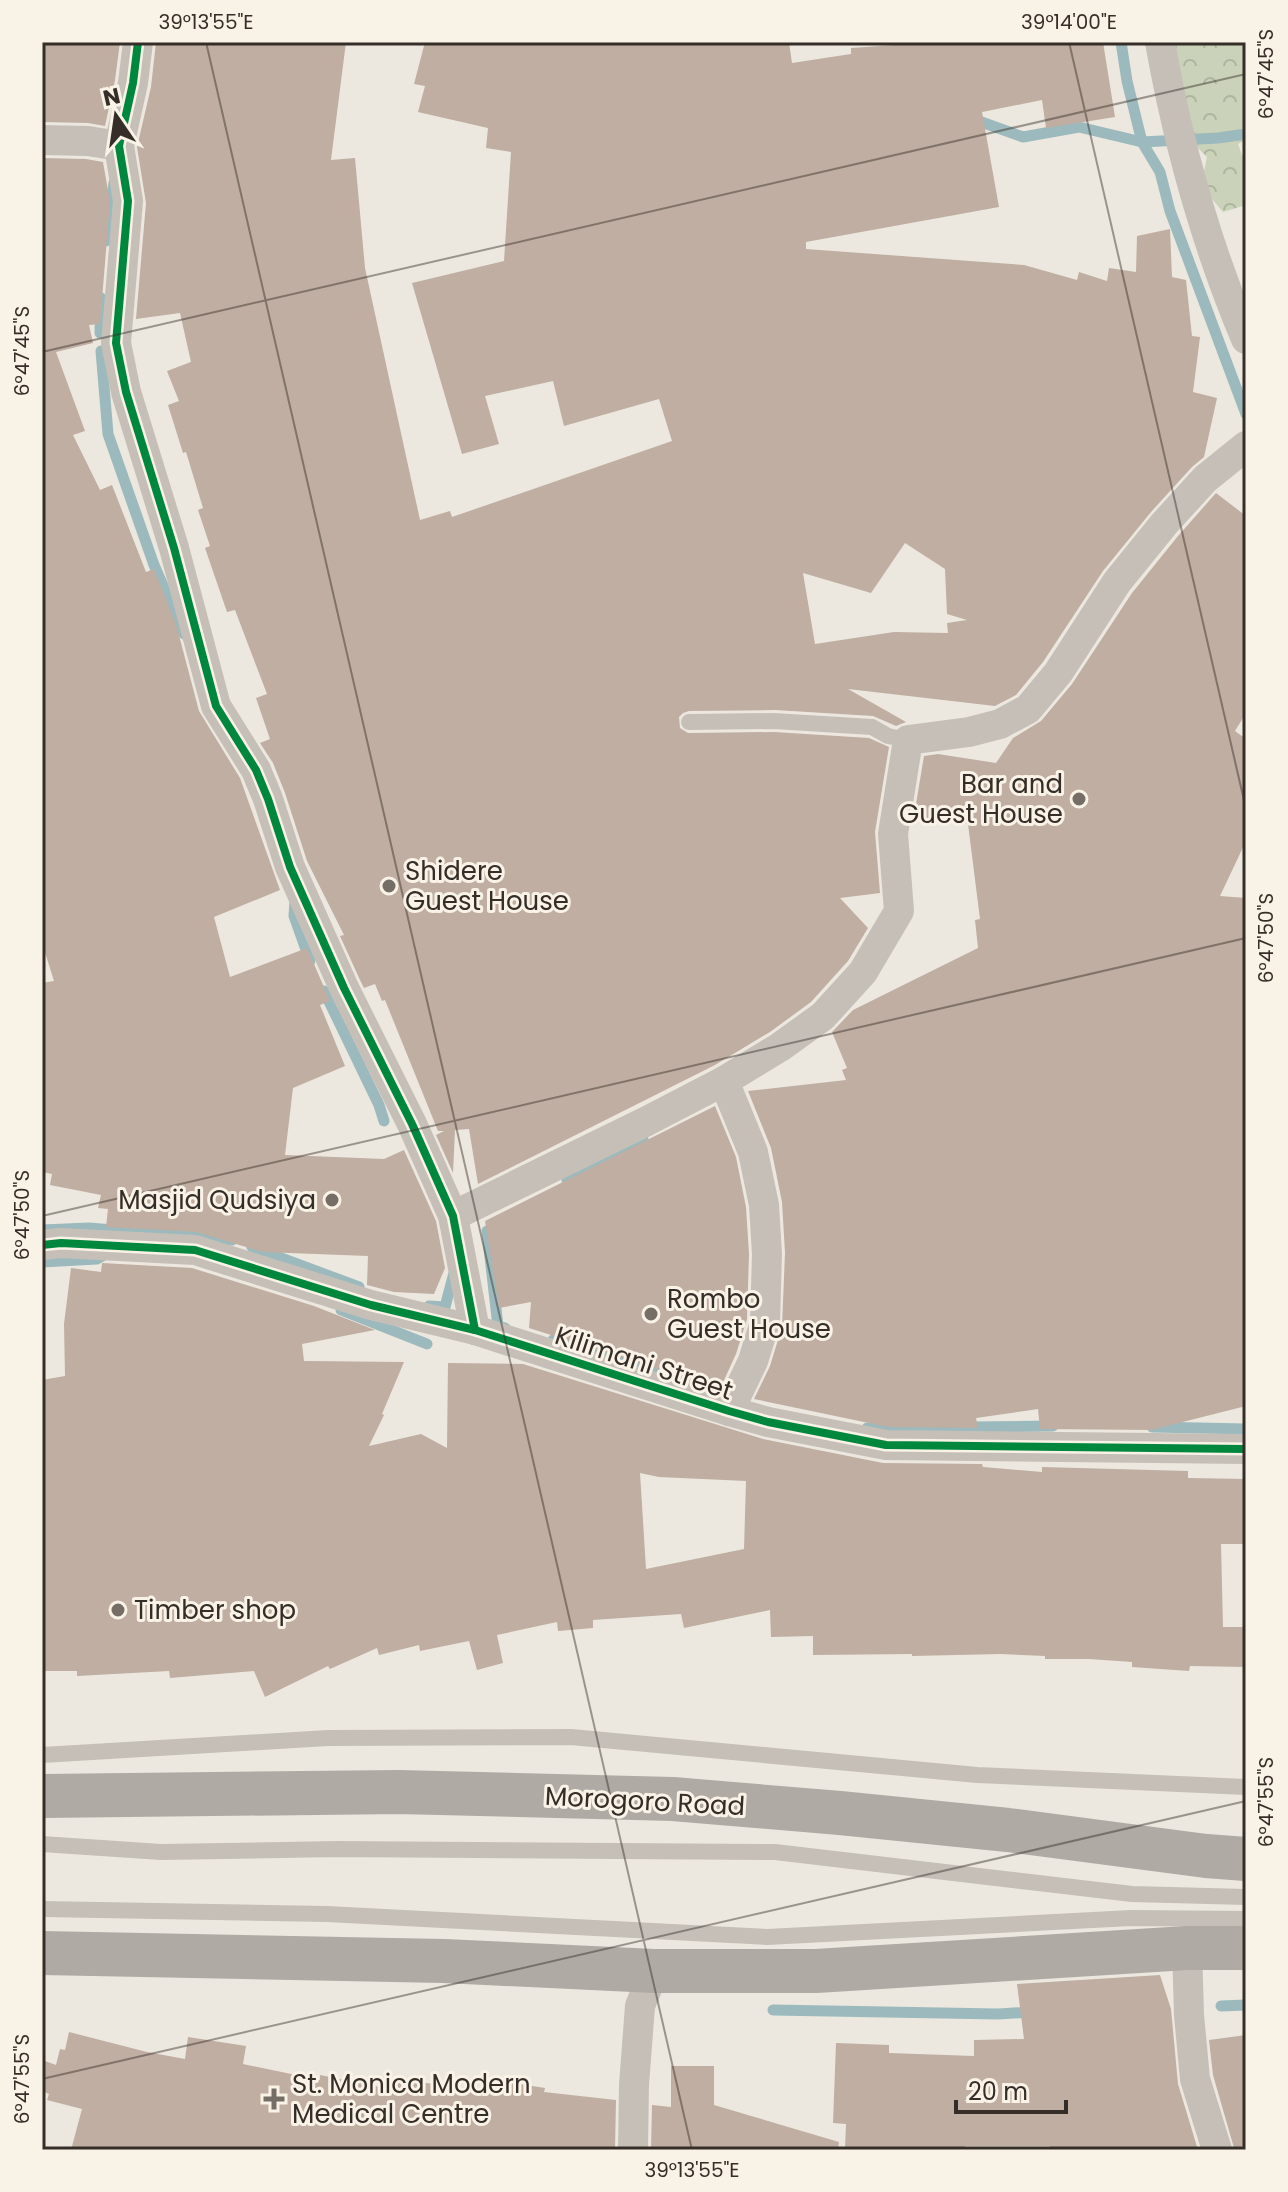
<svg xmlns="http://www.w3.org/2000/svg" width="1288" height="2192" font-family="Poppins,sans-serif">
<defs>
<pattern id="forest-crowns" width="20" height="18" patternUnits="userSpaceOnUse" patternTransform="scale(2)"><rect width="20" height="18" fill="#cad2b9"/><path d="M2 6a3 3 0 1 1 6 0M12 15a3 3 0 1 1 6 0" fill="none" stroke="#aeb59f"/></pattern>
</defs>
<rect width="100%" height="100%" fill="#ece8df"/>
<!-- forest -->
<polygon fill="url(#forest-crowns)" points="1176,42 1242,42 1246,51 1246,140 1238,144 1242,155 1246,155 1246,205 1223,212 1201,186 1207,157 1197,147 1156,55"/>
<g fill="none" stroke-linecap="round" stroke-linejoin="round">
<!-- stream -->
<g stroke="#9cbabd" stroke-width="11">
<polyline points="1121,42 1127,81 1142,142 1160,172 1170,211 1246,414"/>
<polyline points="973,119 1023,137 1079,127 1142,142 1218,138 1246,134"/>
<polyline points="106,241 114,183"/>
<polyline points="100,333 101,298"/>
<polyline points="101,351 108,434 154,565 184,634"/>
<polyline points="295,901 294,916 310,961"/>
<polyline points="324,991 379,1105 384,1121"/>
<polyline points="567,1180 643,1139"/>
<polyline points="42,1230 89,1228 232,1240"/>
<polyline points="487,1231 498,1326 505,1328"/>
<polyline points="252,1247 359,1287"/>
<polyline points="42,1262 97,1259 104,1255"/>
<polyline points="429,1306 445,1307 454,1273"/>
<polyline points="341,1310 427,1344"/>
<polyline points="553,1340 610,1354 700,1387"/>
<polyline points="1152,1427 1246,1429"/>
<polyline points="867,1428 1053,1426"/>
<polyline points="1221,2006 1246,2005"/>
<polyline points="773,2010 998,2014 1033,2012"/>
</g>
</g>
<!-- building -->
<g fill="#bfaea1" fill-rule="evenodd">
<polygon points="42,42 120,42 115,80 105,126 88,123 42,122"/>
<path d="M 156,42 L 346,42 L 331,160 L 355,158 L 365,268 L 420,520 L 450,511 L 452,517 L 672,441 L 659,399 L 564,426 L 553,381 L 485,396 L 499,444 L 462,454 L 412,283 L 504,261 L 511,152 L 486,148 L 488,128 L 418,112 L 425,86 L 414,84 L 425,42 L 789,42 L 792,63 L 851,54 L 851,48 L 939,42 L 1103,42 L 1115,117 L 1046,128 L 1042,100 L 982,112 L 999,207 L 806,242 L 806,249 L 1024,265 L 1077,280 L 1079,272 L 1107,281 L 1109,268 L 1136,272 L 1137,236 L 1170,229 L 1172,277 L 1186,280 L 1192,336 L 1200,337 L 1193,392 L 1217,398 L 1204,457 L 1192,467 L 1151,512 L 1103,571 L 1043,662 L 1016,695 L 995,706 L 848,689 L 906,722 L 896,726 L 873,716 L 775,710 L 689,711 L 683,713 L 679,717 L 680,728 L 688,733 L 774,732 L 869,738 L 889,747 L 875,832 L 880,893 L 840,898 L 868,928 L 848,961 L 811,1002 L 770,1032 L 715,1065 L 478,1184 L 469,1129 L 455,1130 L 453,1173 L 436,1135 L 444,1131 L 438,1131 L 385,1000 L 382,1001 L 375,984 L 364,988 L 360,980 L 340,936 L 344,935 L 307,861 L 285,793 L 273,763 L 260,743 L 270,739 L 256,698 L 267,694 L 235,610 L 227,612 L 205,548 L 210,546 L 198,510 L 203,508 L 186,452 L 183,453 L 168,405 L 179,401 L 167,371 L 191,362 L 180,313 L 136,319 L 146,203 L 137,147 L 151,87 ZM 905,543 L 945,569 L 947,614 L 967,620 L 947,623 L 948,633 L 894,632 L 815,644 L 803,573 L 871,593 Z"/>
<polygon points="42,158 86,159 103,162 110,202 100,324 89,325 93,343 56,352 85,431 73,435 100,490 112,485 146,572 154,569 176,624 199,711 240,778 280,890 214,917 230,977 307,948 330,1001 320,1005 345,1066 293,1088 285,1155 384,1159 404,1150 436,1221 445,1268 434,1294 394,1292 367,1285 368,1256 263,1252 196,1232 106,1227 108,1209 98,1208 101,1195 50,1185 52,1174 42,1172 42,983 54,981 42,943"/>
<polygon points="1216,493 1246,516 1246,713 1235,731 1246,739 1246,841 1220,896 1246,898 1246,1406 1151,1430 1040,1429 1038,1409 976,1418 978,1428 888,1427 754,1399 770,1366 782,1327 785,1253 782,1202 771,1148 748,1091 846,1080 842,1070 847,1068 832,1032 853,1010 978,948 975,920 980,919 968,824 914,816 924,756 938,754 996,763 1013,738 1041,721 1072,684 1132,593 1178,536"/>
<polygon points="715,1106 736,1157 746,1207 749,1254 747,1319 736,1354 720,1389 529,1328 531,1302 499,1308 485,1221"/>
<path d="M 102,1263 L 192,1268 L 314,1306 L 375,1330 L 302,1344 L 304,1361 L 404,1362 L 382,1414 L 384,1415 L 369,1446 L 421,1434 L 447,1448 L 448,1363 L 523,1364 L 763,1439 L 883,1463 L 982,1464 L 983,1467 L 1042,1472 L 1042,1467 L 1188,1471 L 1188,1478 L 1246,1479 L 1246,1544 L 1221,1544 L 1223,1627 L 1246,1627 L 1246,1667 L 1190,1666 L 1189,1671 L 1132,1667 L 1132,1662 L 1089,1659 L 1045,1659 L 1045,1656 L 1001,1654 L 912,1656 L 912,1654 L 813,1655 L 813,1636 L 771,1637 L 770,1610 L 684,1628 L 681,1614 L 593,1620 L 593,1628 L 558,1631 L 557,1622 L 497,1635 L 503,1663 L 477,1670 L 469,1641 L 420,1651 L 419,1645 L 379,1655 L 377,1648 L 330,1669 L 328,1666 L 265,1697 L 254,1671 L 170,1678 L 169,1671 L 77,1676 L 77,1671 L 42,1671 L 42,1380 L 65,1376 L 64,1324 L 71,1268 L 101,1272 ZM 640,1473 L 659,1477 L 746,1481 L 744,1549 L 646,1569 Z"/>
<polygon points="1160,1975 1171,2009 1178,2084 1198,2150 1050,2150 1050,2146 965,2146 965,2150 845,2150 846,2124 833,2123 836,2043 889,2045 889,2053 974,2056 974,2040 1024,2039 1017,1984"/>
<polygon points="69,2032 147,2052 185,2059 188,2037 246,2046 243,2064 320,2080 320,2075 380,2087 381,2077 487,2091 488,2079 545,2088 544,2092 616,2100 615,2150 71,2150 82,2109 47,2100 49,2094 42,2091 42,2060 56,2065 60,2049 65,2050"/>
<polygon points="1246,2035 1246,2146 1234,2148 1213,2075 1209,2040"/>
<polygon points="671,2066 714,2066 714,2105 839,2142 838,2150 651,2150 652,2105 671,2107"/>
</g>
<g fill="none" stroke-linecap="round" stroke-linejoin="round">
<!-- service -->
<g stroke="#c5bfb8" stroke-width="16">
<polyline points="689,722 774,721 872,727 888,736 908,740"/>
<polyline points="42,1755 328,1738 571,1737 977,1775 1246,1787"/>
<polyline points="42,1844 161,1852 337,1849 775,1852 1132,1894 1246,1897"/>
<polyline points="42,1909 327,1914 767,1937 1131,1918 1246,1919"/>
</g>
<!-- minor -->
<g stroke="#c5bfb8" stroke-width="30">
<polyline points="138,42 133,83 119,146 128,201 116,343 126,392 174,548 216,706 256,770 268,799 290,867 344,988 412,1124 453,1216 475,1330"/>
<path d="M 1160,42 C 1178,144 1206,244 1246,339"/>
<polyline points="42,140 88,141 119,146"/>
<polyline points="724,1081 753,1152 764,1205 767,1254 765,1322 753,1361 729,1411"/>
<polyline points="453,1216 645,1122 724,1081 780,1047 823,1016 863,972 899,911 893,834 908,740 969,732 1000,724 1028,709 1058,673 1117,582 1164,524 1205,479 1246,446"/>
<polyline points="42,1245 61,1243 195,1250 371,1305 475,1330 729,1411 768,1422 886,1445 1246,1449"/>
<polyline points="1187,1948 1189,2015 1195,2079 1217,2150"/>
<polyline points="633,2150 634,2085 640,2006 654,1971"/>
</g>
<!-- trunk -->
<g stroke="#afaaa3" stroke-width="44">
<polyline points="42,1796 399,1792 673,1799 840,1813 1008,1830 1206,1856 1246,1859"/>
<polyline points="42,1953 444,1961 654,1971 816,1971 1187,1948 1246,1948"/>
</g>
<!-- cycleway casing -->
<g stroke="#f9f2e6" stroke-width="13">
<g id="cycleway">
<polyline points="138,42 133,83 119,146 128,201 116,343 126,392 174,548 216,706 256,770 268,799 290,867 344,988 412,1124 453,1216 475,1330"/>
<polyline points="42,1245 61,1243 195,1250 371,1305 475,1330 729,1411 768,1422 886,1445 1246,1449"/>
</g>
</g>
<!-- cycleway -->
<use href="#cycleway" stroke="#00873e" stroke-width="8"/>
</g>
<!-- ticks -->
<path fill="none" stroke="#352d27" stroke-width="2" stroke-opacity="0.45" d="M 206,42 L 692,2150M 1069,42 L 1246,809M 42,352 L 1246,74M 42,1216 L 1246,938M 42,2079 L 1246,1801"/>
<!-- markers -->
<g fill="#756e67" stroke="#f9f2e6" stroke-width="3">
<circle cx="1079" cy="799" r="8"/>
<circle cx="389" cy="886" r="8"/>
<circle cx="332" cy="1200" r="8"/>
<circle cx="651" cy="1314" r="8"/>
<circle cx="118" cy="1610" r="8"/>
<path d="M270 2087h8v8h8v8h-8v8h-8v-8h-8v-8h8z"/>
</g>
<g text-anchor="middle" dominant-baseline="central" stroke-width="6" stroke-linejoin="round" paint-order="stroke">
<!-- poi labels -->
<g font-size="26" fill="#352d27" stroke="#f9f2e6" text-anchor="start">
<text x="1063" y="784" text-anchor="end">Bar and<tspan x="1063" dy="30">Guest House</tspan></text>
<text x="405" y="871">Shidere<tspan x="405" dy="30">Guest House</tspan></text>
<text x="316" y="1200" text-anchor="end">Masjid Qudsiya</text>
<text x="667" y="1299">Rombo<tspan x="667" dy="30">Guest House</tspan></text>
<text x="134" y="1610">Timber shop</text>
<text x="292" y="2084">St. Monica Modern<tspan x="292" dy="30">Medical Centre</tspan></text>
</g>
<!-- street labels -->
<g font-size="26" fill="#352d27" stroke="#f9f2e6">
<text transform="translate(644 1363) rotate(18)">Kilimani Street</text>
<text transform="translate(645 1801) rotate(3)">Morogoro Road</text>
</g>
</g>
<!-- border -->
<rect width="1288" height="2192" fill="none" stroke="#f9f2e6" stroke-width="88"/>
<!-- north arrow -->
<g transform="translate(116 116) rotate(347)" stroke="#f9f2e6" stroke-width="6" paint-order="stroke">
<path d="M0-6L14 30L0 20L-14 30Z" fill="#352d27"/>
<text y="-12" font-size="22" font-weight="bold" text-anchor="middle" fill="#352d27">N</text>
</g>
<!-- scale -->
<path d="M956 2100v12h110v-12" fill="none" stroke="#352d27" stroke-width="4"/>
<text x="968" y="2100" font-size="24" fill="#352d27" stroke="#f9f2e6" stroke-width="6" paint-order="stroke">20 m</text>
<rect x="44" y="44" width="1200" height="2104" fill="none" stroke="#352d27" stroke-width="3"/>
<g font-size="20" text-anchor="middle" fill="#352d27">
<text x="206" y="29">39°13'55"E</text>
<text x="1069" y="29">39°14'00"E</text>
<text transform="translate(1266 74) rotate(-90)" y="7">6°47'45"S</text>
<text transform="translate(22 351) rotate(-90)" y="7">6°47'45"S</text>
<text transform="translate(1266 938) rotate(-90)" y="7">6°47'50"S</text>
<text transform="translate(22 1215) rotate(-90)" y="7">6°47'50"S</text>
<text transform="translate(1266 1802) rotate(-90)" y="7">6°47'55"S</text>
<text transform="translate(22 2079) rotate(-90)" y="7">6°47'55"S</text>
<text x="692" y="2177">39°13'55"E</text>
</g>
</svg>
